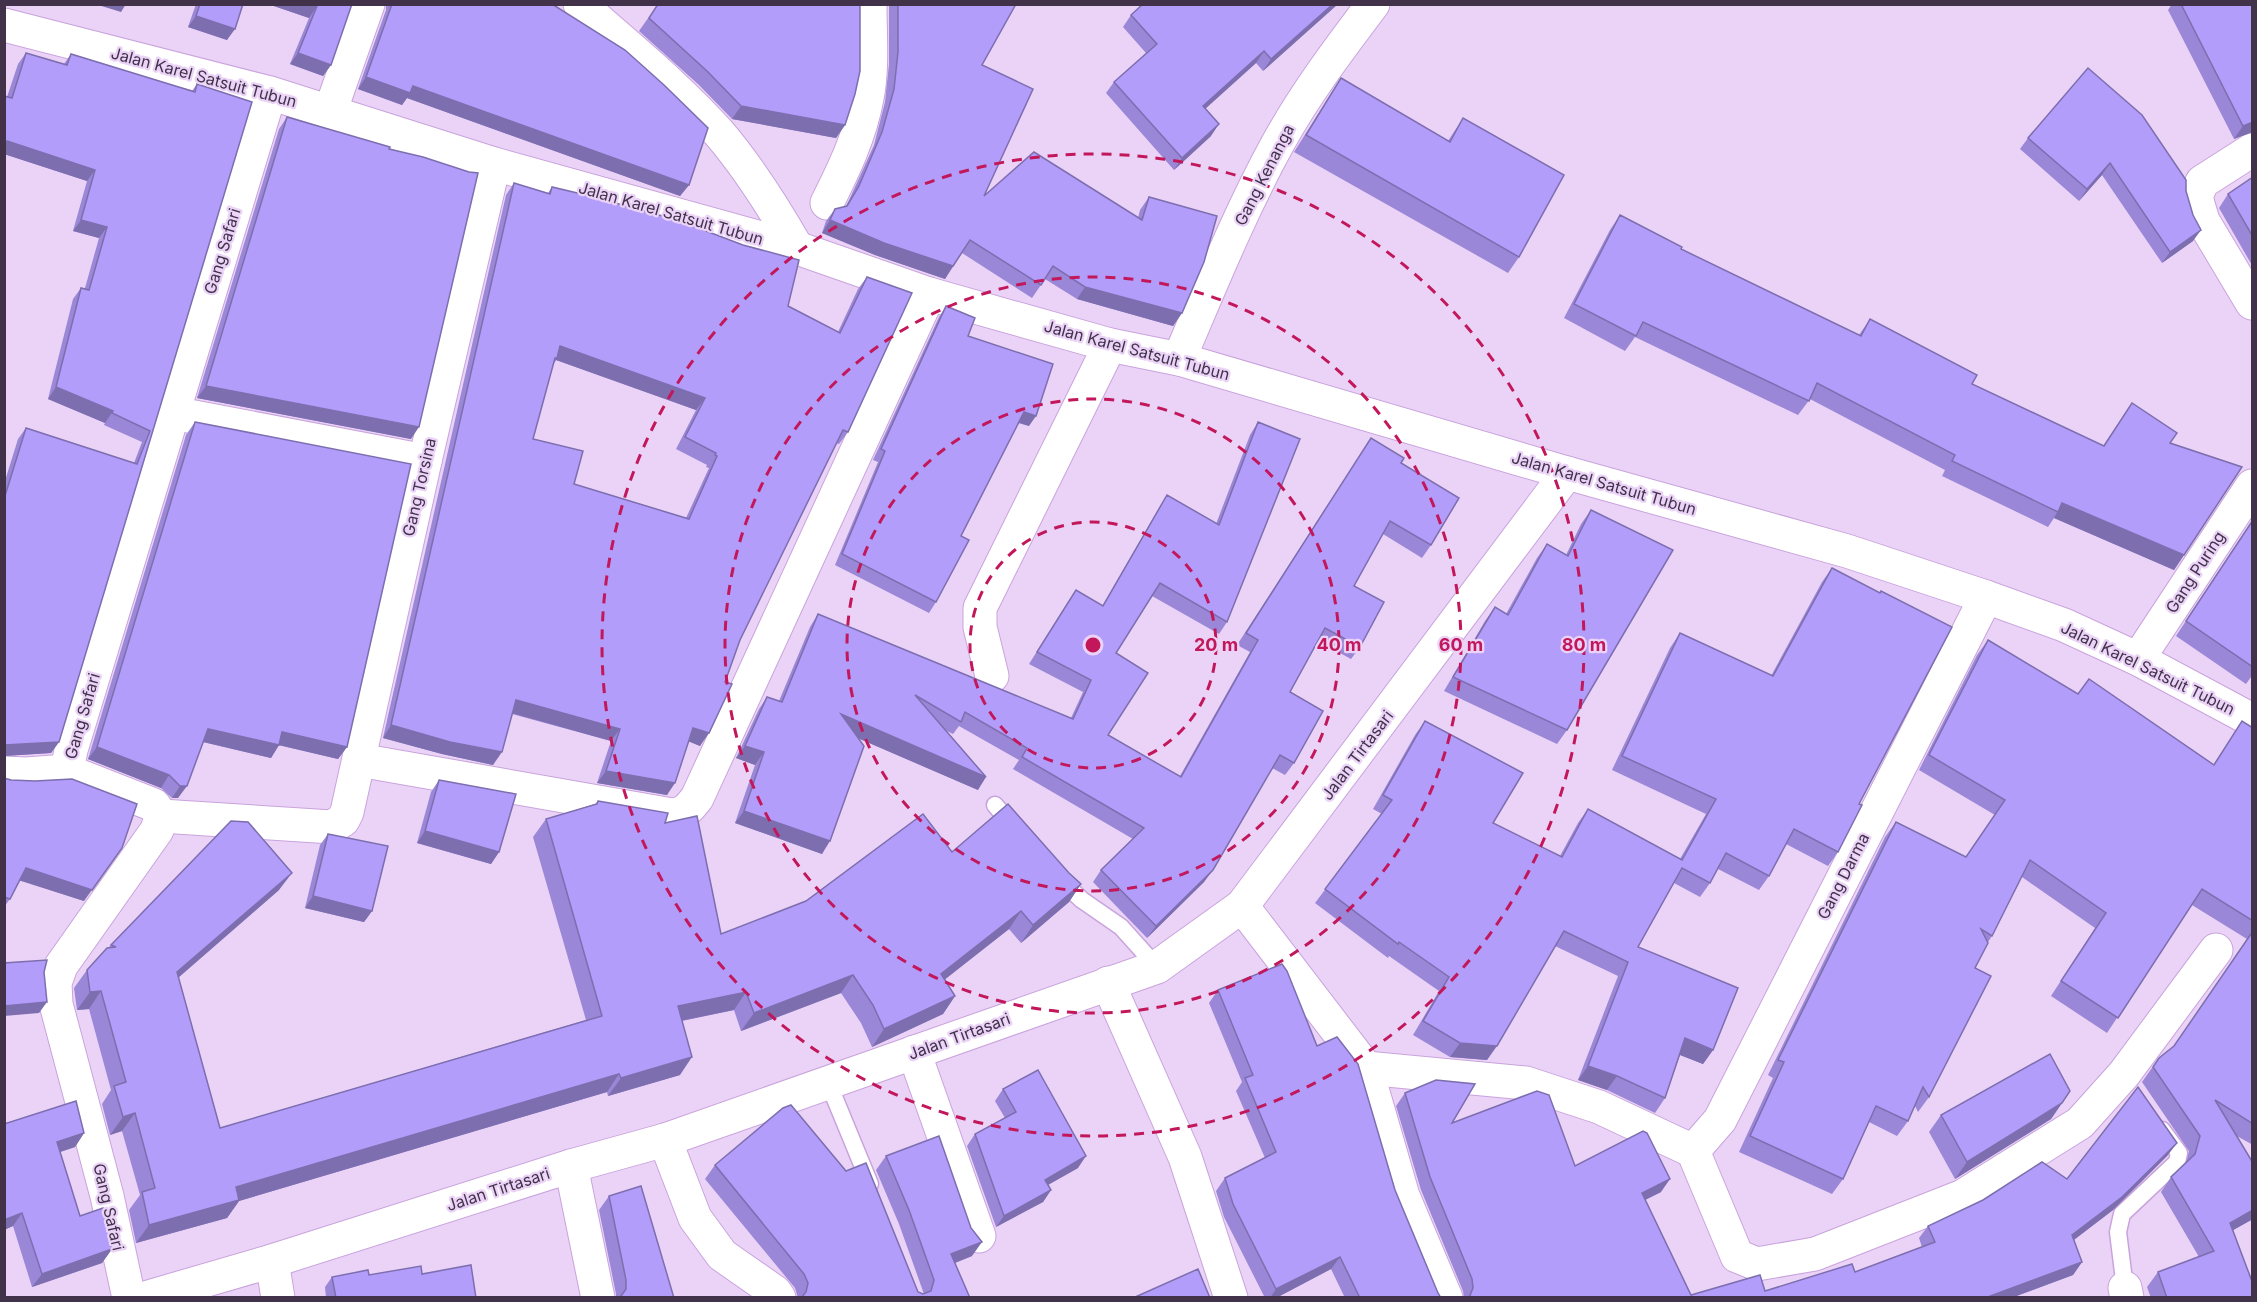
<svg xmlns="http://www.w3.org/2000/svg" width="2257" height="1302" font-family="Inter,sans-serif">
<rect width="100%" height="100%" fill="#ebd3f7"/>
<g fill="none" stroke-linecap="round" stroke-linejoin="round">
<!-- service casing -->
<g stroke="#c9a3dd" stroke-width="19">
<g id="service">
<polyline points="995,805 1014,827"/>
<polyline points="1058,878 1082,900 1121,927 1157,967"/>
<polyline points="828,1082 870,1184"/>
<polyline points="2125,1288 2118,1232 2122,1214 2177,1162 2179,1153 2162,1130"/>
</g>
</g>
<!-- minor casing -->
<g stroke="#c9a3dd" stroke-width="35">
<g id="minor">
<path d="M 580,4 C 627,46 677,86 719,133 C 749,168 774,208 797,248"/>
<polyline points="4,25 270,93 494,164 797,248 929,294 1110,345 1179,359 1567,473 1847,551 1986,597 2064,625 2138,659 2252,720"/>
<polyline points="330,112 368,4"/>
<polyline points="2252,150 2202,182 2196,197 2203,221 2252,303"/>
<path d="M 827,203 C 844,169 860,136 867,98 C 873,68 870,35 870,4"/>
<path d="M 1179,359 C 1210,287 1240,212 1278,143 C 1305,94 1339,49 1373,4"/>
<polyline points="173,413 425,461"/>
<polyline points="2138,659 2252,486"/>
<polyline points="992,676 980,627 980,608 1110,345"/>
<path d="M 359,760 L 672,815 C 685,814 689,808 697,798 L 929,294"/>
<polyline points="4,773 26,774 67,771"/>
<polyline points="161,816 332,827 343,820 347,812 425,461 494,164"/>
<polyline points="1242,906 1366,1068 1526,1083 1599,1107 1693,1151 1737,1256 1757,1264 1815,1254 1963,1196 2080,1123 2124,1074 2216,950"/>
<polyline points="1108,983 1185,1157 1231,1298"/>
<polyline points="914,1052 979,1236"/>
<polyline points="1366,1068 1403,1196 1446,1298"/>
<polyline points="665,1140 695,1218 722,1255 775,1292 779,1298"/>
<polyline points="1693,1151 1720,1120 1986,597"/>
<polyline points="571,1166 598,1298"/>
<polyline points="272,1261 278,1298"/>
<polyline points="2125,1288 2127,1298"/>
<polyline points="129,1298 107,1196 56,1004 55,983 61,966 157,830 161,816 154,805 67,771 71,750 270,93"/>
<polyline points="145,1298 272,1261 571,1166 665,1140 1157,967 1242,906 1567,473"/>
</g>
</g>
<!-- service -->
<use href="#service" stroke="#fff" stroke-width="16"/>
<!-- minor -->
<use href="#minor" stroke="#fff" stroke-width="33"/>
</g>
<!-- wall -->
<g fill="#9a87d7" fill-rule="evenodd">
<polygon points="196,4 243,4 227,40 188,27"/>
<polygon points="268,4 352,4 331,65 323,76 290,64 309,18"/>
<polygon points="386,4 552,4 689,185 680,196 407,98 402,105 358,89 386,10"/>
<polygon points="658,4 845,125 836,138 732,119 699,85 639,31"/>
<polygon points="889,4 1016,4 982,65 984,196 1138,218 1140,210 1149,197 1182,313 1173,326 1077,299 1045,279 1032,298 962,253 945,279 875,255 822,233 826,221 835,209 846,206 850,198 874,145 885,102 889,64"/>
<polygon points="1143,4 1338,4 1263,71 1256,63 1205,109 1211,136 1174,170 1106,93 1114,82 1146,53 1123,27 1131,15"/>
<polygon points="2172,4 2253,4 2252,131 2234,139 2168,10"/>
<polygon points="26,53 64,64 71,54 192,91 197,84 252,102 59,742 51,753 4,756 4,484 18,439 26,428 134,463 142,442 104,425 105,423 48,399 73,299 81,288 85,288 99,238 73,231 87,181 4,154 4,96 7,97 18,64"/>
<polygon points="2088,68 2186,191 2193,241 2162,263 2102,175 2079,201 2020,149 2028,138"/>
<polygon points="1341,78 1448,141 1463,118 1519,257 1508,273 1294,152 1330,95"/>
<polygon points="287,117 389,149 411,439 197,398 279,129"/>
<polygon points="2253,177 2253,267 2219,208 2228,194"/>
<path d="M 514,183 L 548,193 L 552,187 L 838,332 L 858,289 L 867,277 L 848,432 L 839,444 L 836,443 L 740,640 L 700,746 L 689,741 L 667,795 L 597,783 L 611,741 L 512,714 L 493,765 L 442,754 L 383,738 L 506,195 ZM 556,360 L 696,410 L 676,449 L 707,465 L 706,467 L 709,468 L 686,518 L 574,484 L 533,439 L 553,364 Z"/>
<polygon points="1620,215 1681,249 1859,335 1870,319 1972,384 2103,446 2132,403 2170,443 2184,555 2174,570 2054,518 2048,527 1942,476 1945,470 1810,399 1798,415 1635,337 1625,351 1564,318 1610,230"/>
<polygon points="946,306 968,336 1029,426 1018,423 961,536 936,602 929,613 835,565 878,462 873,460 939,317"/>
<polygon points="195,422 347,747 338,759 279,745 271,758 203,742 178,798 172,798 161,788 88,759 186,435"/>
<polygon points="1258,422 1227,622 1219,634 1152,596 1116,653 1108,735 1180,776 1250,652 1237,645 1371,438 1401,463 1431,545 1422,558 1383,534 1354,586 1360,647 1351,659 1318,641 1290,692 1294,763 1285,775 1272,768 1204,882 1147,938 1093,882 1101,870 1133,839 1013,769 1019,760 959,726 953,734 945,730 978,790 858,738 822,854 735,823 755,765 736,758 759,709 767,697 779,701 810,627 818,614 1071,718 1083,692 1029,664 1068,602 1076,590 1102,606 1159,508 1167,495 1216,524 1250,435"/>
<polygon points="1591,510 1567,730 1557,744 1444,691 1485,621 1495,607 1506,614 1537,558 1547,544 1566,555 1581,524"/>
<polygon points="2253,519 2253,678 2251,677 2246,684 2176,636"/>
<polygon points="1832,568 1859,804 1838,852 1828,866 1786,844 1769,876 1759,890 1718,869 1710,883 1700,897 1674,883 1638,947 1713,1050 1703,1064 1680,1055 1665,1098 1655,1113 1607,1090 1578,1080 1618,976 1555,946 1487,1060 1450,1057 1413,1035 1439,991 1389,956 1388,958 1315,903 1382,814 1373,809 1415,735 1425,721 1493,823 1560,856 1578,823 1588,809 1680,859 1706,814 1612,770 1670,648 1680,633 1771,676 1822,582"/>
<polygon points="1988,640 2078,694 2213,765 2242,721 2253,728 2253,1145 2235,1135 2253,1163 2253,1219 2233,1230 2253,1298 2151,1298 2147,1287 2158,1272 2199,1257 2161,1192 2171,1177 2186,1163 2189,1151 2142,1082 2159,1058 2174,1046 2247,939 2192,905 2107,1033 2051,996 2095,928 2022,877 1992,936 1988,942 1975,968 1929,1097 1918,1112 1915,1106 1908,1121 1897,1136 1869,1122 1843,1179 1832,1194 1739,1152 1773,1078 1768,1075 1885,837 1896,822 1966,857 1995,815 1919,770 1977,655"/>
<polygon points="4,778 84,901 20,880 10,899 4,907"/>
<polygon points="439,780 499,852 491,864 417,843 431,792"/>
<polygon points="598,801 665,823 721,934 952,852 1069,873 1081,884 1069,902 1021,943 1009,929 945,979 955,996 943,1014 872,1047 861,1023 841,993 741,1031 734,1010 682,1021 680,1075 608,1096 607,1092 239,1201 227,1218 136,1243 129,1210 140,1195 122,1131 110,1135 102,1104 111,1090 89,1009 77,1010 74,988 87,970 111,945 279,890 178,978 220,1128 586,1020 533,837 546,819 595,804"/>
<polygon points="328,834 372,911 364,922 305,908 320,845"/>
<polygon points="1218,990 1317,1046 1395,1190 1438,1293 1441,1298 1345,1298 1331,1269 1276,1298 1265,1298 1224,1217 1216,1191 1225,1178 1265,1158 1236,1091 1242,1082 1209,1003"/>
<polygon points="1003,1089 1078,1168 1048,1185 1051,1190 1043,1202 996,1227 967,1146 975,1134 1005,1118 995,1101"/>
<polygon points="1405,1093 1452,1123 1575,1166 1661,1192 1645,1200 1691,1295 1765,1291 1855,1272 1922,1247 1919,1238 1928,1226 2067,1179 2168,1155 2113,1210 2074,1240 2082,1262 2073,1275 2011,1298 1464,1298 1463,1291 1421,1190 1396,1106"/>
<polygon points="2062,1103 2051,1119 1955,1179 1929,1132 1941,1115"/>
<polygon points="4,1124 84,1133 75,1147 60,1152 80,1216 112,1249 102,1263 32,1287 13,1226 4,1230"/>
<polygon points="886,1156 972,1256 955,1263 970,1298 798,1298 795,1288 705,1179 715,1165 918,1292 923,1294 924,1294 899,1224 876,1170"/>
<polygon points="609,1196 674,1298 616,1298 616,1294 599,1210"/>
<polygon points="422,1274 476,1298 326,1298 325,1287 332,1277"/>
</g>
<!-- shaded-wall -->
<g fill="#7d6eaf">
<polygon points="95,4 126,4 121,12"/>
<polygon points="268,4 312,4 317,6 309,18"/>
<polygon points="1333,4 1338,4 1263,71 1271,59"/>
<polygon points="196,16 235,29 227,40 188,27"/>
<polygon points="1264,51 1256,63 1195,118 1203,106"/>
<polygon points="298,53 331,65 323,76 290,64"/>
<polygon points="366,77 413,86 689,185 680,196 407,98 402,105 358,89"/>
<polygon points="741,106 845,125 836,138 732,119"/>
<polygon points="2253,122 2253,132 2234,139 2243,126"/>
<polygon points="1219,124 1211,136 1174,170 1182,158"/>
<polygon points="7,141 95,170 87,181 4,154 4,145"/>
<polygon points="2110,163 2102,175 2079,201 2087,189"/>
<polygon points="81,220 107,227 99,238 73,231"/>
<polygon points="830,220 953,266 945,279 875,255 822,233"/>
<polygon points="2201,230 2193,241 2162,263 2170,252"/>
<polygon points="1085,287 1182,313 1173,326 1077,299"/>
<polygon points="560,346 705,398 696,410 556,360 549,370"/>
<polygon points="206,386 419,427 411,439 197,398"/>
<polygon points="56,387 113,411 105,423 48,399"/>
<polygon points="1024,412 1036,416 1029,426 1017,422"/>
<polygon points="2062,503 2184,555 2174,570 2054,518"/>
<polygon points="516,700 620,729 611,741 508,712"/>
<polygon points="841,714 986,777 978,790 832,727"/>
<polygon points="391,725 502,752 493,765 442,754 383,738"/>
<polygon points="693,728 709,733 700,746 685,740"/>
<polygon points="208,729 279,745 271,758 199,741"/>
<polygon points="282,732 347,747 338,759 274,744"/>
<polygon points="59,742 51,753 4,756 4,745"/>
<polygon points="745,746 764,752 755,765 736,758"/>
<polygon points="97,747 169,775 161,788 88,759"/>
<polygon points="606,771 675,783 667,795 597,783"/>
<polygon points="180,786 187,786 178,798 172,798"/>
<polygon points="744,811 830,841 822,854 735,823"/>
<polygon points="425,831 499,852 491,864 417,843"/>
<polygon points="122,848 84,901 18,880 26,868"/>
<polygon points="1213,870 1204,882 1147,938 1156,926"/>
<polygon points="292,873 279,890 164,990 177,972"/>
<polygon points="1081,884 1069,902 1021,943 1033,925"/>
<polygon points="313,896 372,911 364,922 305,908"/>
<polygon points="1021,911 1009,929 929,992 941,974"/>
<polygon points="853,975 841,993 741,1031 754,1013"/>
<polygon points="101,991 89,1009 77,1010 90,992"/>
<polygon points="746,992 734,1010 665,1024 678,1006"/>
<polygon points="955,996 943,1014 872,1047 884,1029"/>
<polygon points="47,1002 39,1013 4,1016 4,1006"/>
<polygon points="1685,1038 1713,1050 1703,1064 1675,1053"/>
<polygon points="1460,1043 1497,1046 1487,1060 1450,1057"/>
<polygon points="692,1057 680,1075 608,1096 621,1078"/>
<polygon points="1588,1066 1617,1076 1607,1090 1578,1080"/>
<polygon points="619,1074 607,1092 239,1201 227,1218 136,1243 149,1225 236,1187"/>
<polygon points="2062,1103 2051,1119 1955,1179 1967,1162"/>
<polygon points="135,1113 122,1131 110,1135 123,1117"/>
<polygon points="84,1133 75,1147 48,1156 57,1142"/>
<polygon points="2177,1143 2168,1155 2113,1210 2063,1248 2072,1235"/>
<polygon points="1086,1156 1078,1168 1037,1191 1045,1180"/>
<polygon points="1670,1179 1661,1192 1633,1206 1642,1193"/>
<polygon points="1051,1190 1043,1202 996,1227 1004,1216"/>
<polygon points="2253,1210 2253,1219 2219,1238 2230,1223"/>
<polygon points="22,1213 13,1226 4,1230 4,1220"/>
<polygon points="982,1242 972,1256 942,1268 951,1254"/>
<polygon points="112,1249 102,1263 32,1287 42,1274"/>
<polygon points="1340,1257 1331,1269 1276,1298 1270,1298 1276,1289"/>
<polygon points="2082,1262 2073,1275 2011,1298 1985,1298"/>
</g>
<!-- building -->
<g fill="#b39dfa" stroke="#7d6eaf" stroke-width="1.5" fill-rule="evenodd">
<polygon points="200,4 243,4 235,29 196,16"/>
<polygon points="312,4 352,4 331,65 298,53 317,6"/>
<polygon points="392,4 552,4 625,50 664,85 708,128 689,185 413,86 410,93 366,77"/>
<polygon points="658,4 860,4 860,71 855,94 845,125 741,106 708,72 649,18"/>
<polygon points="898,4 1016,4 982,65 1033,89 984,196 1034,152 1142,220 1149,197 1217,216 1204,262 1182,313 1085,287 1053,266 1041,285 970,240 953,266 884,243 830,220 835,209 847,206 859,186 882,132 894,89 898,52"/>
<polygon points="1143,4 1333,4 1271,59 1264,51 1203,106 1219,124 1182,158 1114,82 1157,44 1131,15"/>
<polygon points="2181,4 2253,4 2253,122 2243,126"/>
<polygon points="26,53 67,65 71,54 195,92 197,84 252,102 59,742 4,745 4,499 26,428 137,464 150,431 112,413 113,411 56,387 81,288 89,290 107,227 81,220 95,170 7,141 4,149 4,96 12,98"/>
<polygon points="2088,68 2142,115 2186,180 2186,191 2193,215 2201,230 2170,252 2110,163 2087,189 2028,138"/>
<polygon points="1341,78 1450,142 1463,118 1564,175 1519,257 1306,135"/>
<polygon points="287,117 390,147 389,149 423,157 469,172 478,173 419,427 206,386"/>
<polygon points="2253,177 2253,237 2228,194"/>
<path d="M 514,183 L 550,194 L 552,187 L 590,196 L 677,220 L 743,245 L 799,260 L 788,306 L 840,333 L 867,277 L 912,293 L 848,432 L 843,430 L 740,640 L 725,682 L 732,684 L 709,733 L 693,728 L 675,783 L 606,771 L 620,729 L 516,700 L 502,752 L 450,742 L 391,725 ZM 560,346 L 705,398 L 685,437 L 716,453 L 715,455 L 717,456 L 689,519 L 574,484 L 583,451 L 533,439 L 555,358 L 557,358 Z"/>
<polygon points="1620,215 1682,247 1681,249 1861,336 1870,319 1977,375 1972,384 2104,446 2132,403 2177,433 2170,443 2242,467 2184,555 2062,503 2058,512 1952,461 1955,455 1817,383 1809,401 1643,322 1636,336 1574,304"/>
<polygon points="946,306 975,318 968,336 1053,364 1036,416 1024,412 961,536 969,540 936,602 842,554 885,451 881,449"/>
<polygon points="195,422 411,464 347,747 282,732 279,745 208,729 187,786 180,786 169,775 97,747"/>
<polygon points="1258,422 1300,439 1227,622 1160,583 1116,653 1148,673 1108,735 1181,777 1258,640 1246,633 1371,438 1404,458 1401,463 1459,498 1431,545 1390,521 1354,586 1384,602 1360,647 1325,628 1290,692 1323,711 1294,763 1280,755 1213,870 1156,926 1101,870 1144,828 1022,757 1027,748 965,712 961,722 915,695 986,777 841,714 864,746 830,841 744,811 764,752 745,746 767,697 782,702 818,614 1073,719 1091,680 1037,652 1076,590 1103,606 1167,495 1219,525"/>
<polygon points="1591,510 1673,550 1567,730 1453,677 1495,607 1508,615 1547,544 1568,556"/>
<polygon points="2253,520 2253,667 2186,621"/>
<polygon points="1832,568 1880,593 1881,591 1952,627 1859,804 1862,805 1838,852 1794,829 1769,876 1726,853 1710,883 1682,868 1638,947 1738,988 1713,1050 1685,1038 1665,1098 1617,1076 1588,1066 1628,962 1564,931 1497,1046 1460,1043 1423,1021 1449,977 1399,942 1398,944 1325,889 1392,800 1383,795 1425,721 1523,773 1493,823 1562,857 1588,809 1682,860 1716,799 1622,756 1680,633 1773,676"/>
<polygon points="1988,640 2078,694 2089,679 2214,765 2242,721 2253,728 2253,921 2202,889 2118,1018 2061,981 2106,913 2030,860 1992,936 1981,929 1988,943 1975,968 1991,976 1929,1097 1923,1087 1908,1121 1876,1106 1843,1179 1750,1136 1784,1062 1778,1060 1896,822 1966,857 2005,800 1929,755"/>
<polygon points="4,778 11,780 35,781 72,779 137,804 122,848 92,890 26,868 10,899 4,897"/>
<polygon points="439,780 516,794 499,852 425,831"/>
<polygon points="598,801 668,813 665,823 697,816 721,934 806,901 923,814 952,852 1008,804 1069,873 1081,884 1033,925 1021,911 941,974 955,996 884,1029 873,1005 853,975 754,1013 746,992 678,1006 692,1057 621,1078 619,1074 236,1187 239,1200 149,1225 142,1192 155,1188 135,1113 123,1117 114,1086 126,1082 101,991 90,992 87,970 107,948 116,947 111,945 231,821 248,822 292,873 177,972 220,1128 602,1016 546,819 597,804"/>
<polygon points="328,834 388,846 372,911 313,896"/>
<polygon points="2253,931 2253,1124 2215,1100 2253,1163 2253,1210 2230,1223 2253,1284 2253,1298 2167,1298 2158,1272 2214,1251 2171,1177 2195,1154 2200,1136 2153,1067 2159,1058 2174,1046"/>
<polygon points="47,960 44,972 47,1002 4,1006 4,963"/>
<polygon points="1282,964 1287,971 1317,1046 1337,1037 1358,1064 1395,1190 1438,1293 1441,1298 1360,1298 1340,1257 1276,1289 1233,1204 1225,1178 1276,1152 1245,1078 1253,1075 1218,990"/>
<polygon points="2050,1054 2070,1091 2062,1103 1967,1162 1941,1115"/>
<polygon points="1038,1070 1086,1156 1045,1180 1051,1190 1004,1216 975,1134 1016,1112 1003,1089"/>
<polygon points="1436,1080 1475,1084 1452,1123 1537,1091 1549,1095 1575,1166 1643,1131 1647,1133 1670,1179 1642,1193 1691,1295 1760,1275 1765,1291 1852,1264 1855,1272 1935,1242 1928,1226 1983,1200 2042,1162 2067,1179 2138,1087 2177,1143 2122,1197 2072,1235 2082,1262 1985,1298 1469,1298 1473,1288 1472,1279 1430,1177 1405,1093"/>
<polygon points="76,1101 84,1133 57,1142 80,1216 103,1208 112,1249 42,1274 22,1213 4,1220 4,1124"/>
<polygon points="791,1105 846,1171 866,1163 918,1292 923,1294 931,1291 934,1280 909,1210 886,1156 939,1136 971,1228 982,1242 951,1254 970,1298 801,1298 806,1292 808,1283 804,1274 715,1165 783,1108"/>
<polygon points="641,1186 674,1298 622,1298 621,1296 626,1289 626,1280 609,1196"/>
<polygon points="471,1265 476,1298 336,1298 332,1277 368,1270 369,1275 421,1266 422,1274"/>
<polygon points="1198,1269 1210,1298 1133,1298"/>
</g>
<!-- distance rings -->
<g fill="none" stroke="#c2185b" stroke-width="3" stroke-dasharray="10 8">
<circle cx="1093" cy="645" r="123"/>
<circle cx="1093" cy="645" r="246"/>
<circle cx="1093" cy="645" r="368"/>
<circle cx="1093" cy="645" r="491"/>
</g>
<g text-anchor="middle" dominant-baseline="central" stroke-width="4.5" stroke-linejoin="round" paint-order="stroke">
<!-- street labels -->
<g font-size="16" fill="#41324a" stroke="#ebd3f7">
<text transform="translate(204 77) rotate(15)">Jalan Karel Satsuit Tubun</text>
<text transform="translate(1264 175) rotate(-63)">Gang Kenanga</text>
<text transform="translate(671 213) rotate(16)">Jalan Karel Satsuit Tubun</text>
<text transform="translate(222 251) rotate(-73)">Gang Safari</text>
<text transform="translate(1137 350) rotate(15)">Jalan Karel Satsuit Tubun</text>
<text transform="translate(1604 483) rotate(16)">Jalan Karel Satsuit Tubun</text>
<text transform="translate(419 487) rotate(-77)">Gang Torsina</text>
<text transform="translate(2195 572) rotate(-57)">Gang Puring</text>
<text transform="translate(2148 668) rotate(26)">Jalan Karel Satsuit Tubun</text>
<text transform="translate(82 716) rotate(-74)">Gang Safari</text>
<text transform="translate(1357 755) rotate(-53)">Jalan Tirtasari</text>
<text transform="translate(1843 876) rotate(-63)">Gang Darma</text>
<text transform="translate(959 1036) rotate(-20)">Jalan Tirtasari</text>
<text transform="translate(498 1189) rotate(-18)">Jalan Tirtasari</text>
<text transform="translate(109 1207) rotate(77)">Gang Safari</text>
</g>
</g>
<circle cx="1093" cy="645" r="9" fill="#c2185b" stroke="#ebd3f7" stroke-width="3"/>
<g font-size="18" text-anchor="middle" font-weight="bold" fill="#c2185b" stroke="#ebd3f7" stroke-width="4.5" stroke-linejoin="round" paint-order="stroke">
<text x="1216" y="651">20 m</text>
<text x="1339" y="651">40 m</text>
<text x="1461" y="651">60 m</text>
<text x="1584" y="651">80 m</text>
</g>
<!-- border -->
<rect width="2257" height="1302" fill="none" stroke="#41324a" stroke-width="12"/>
</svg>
